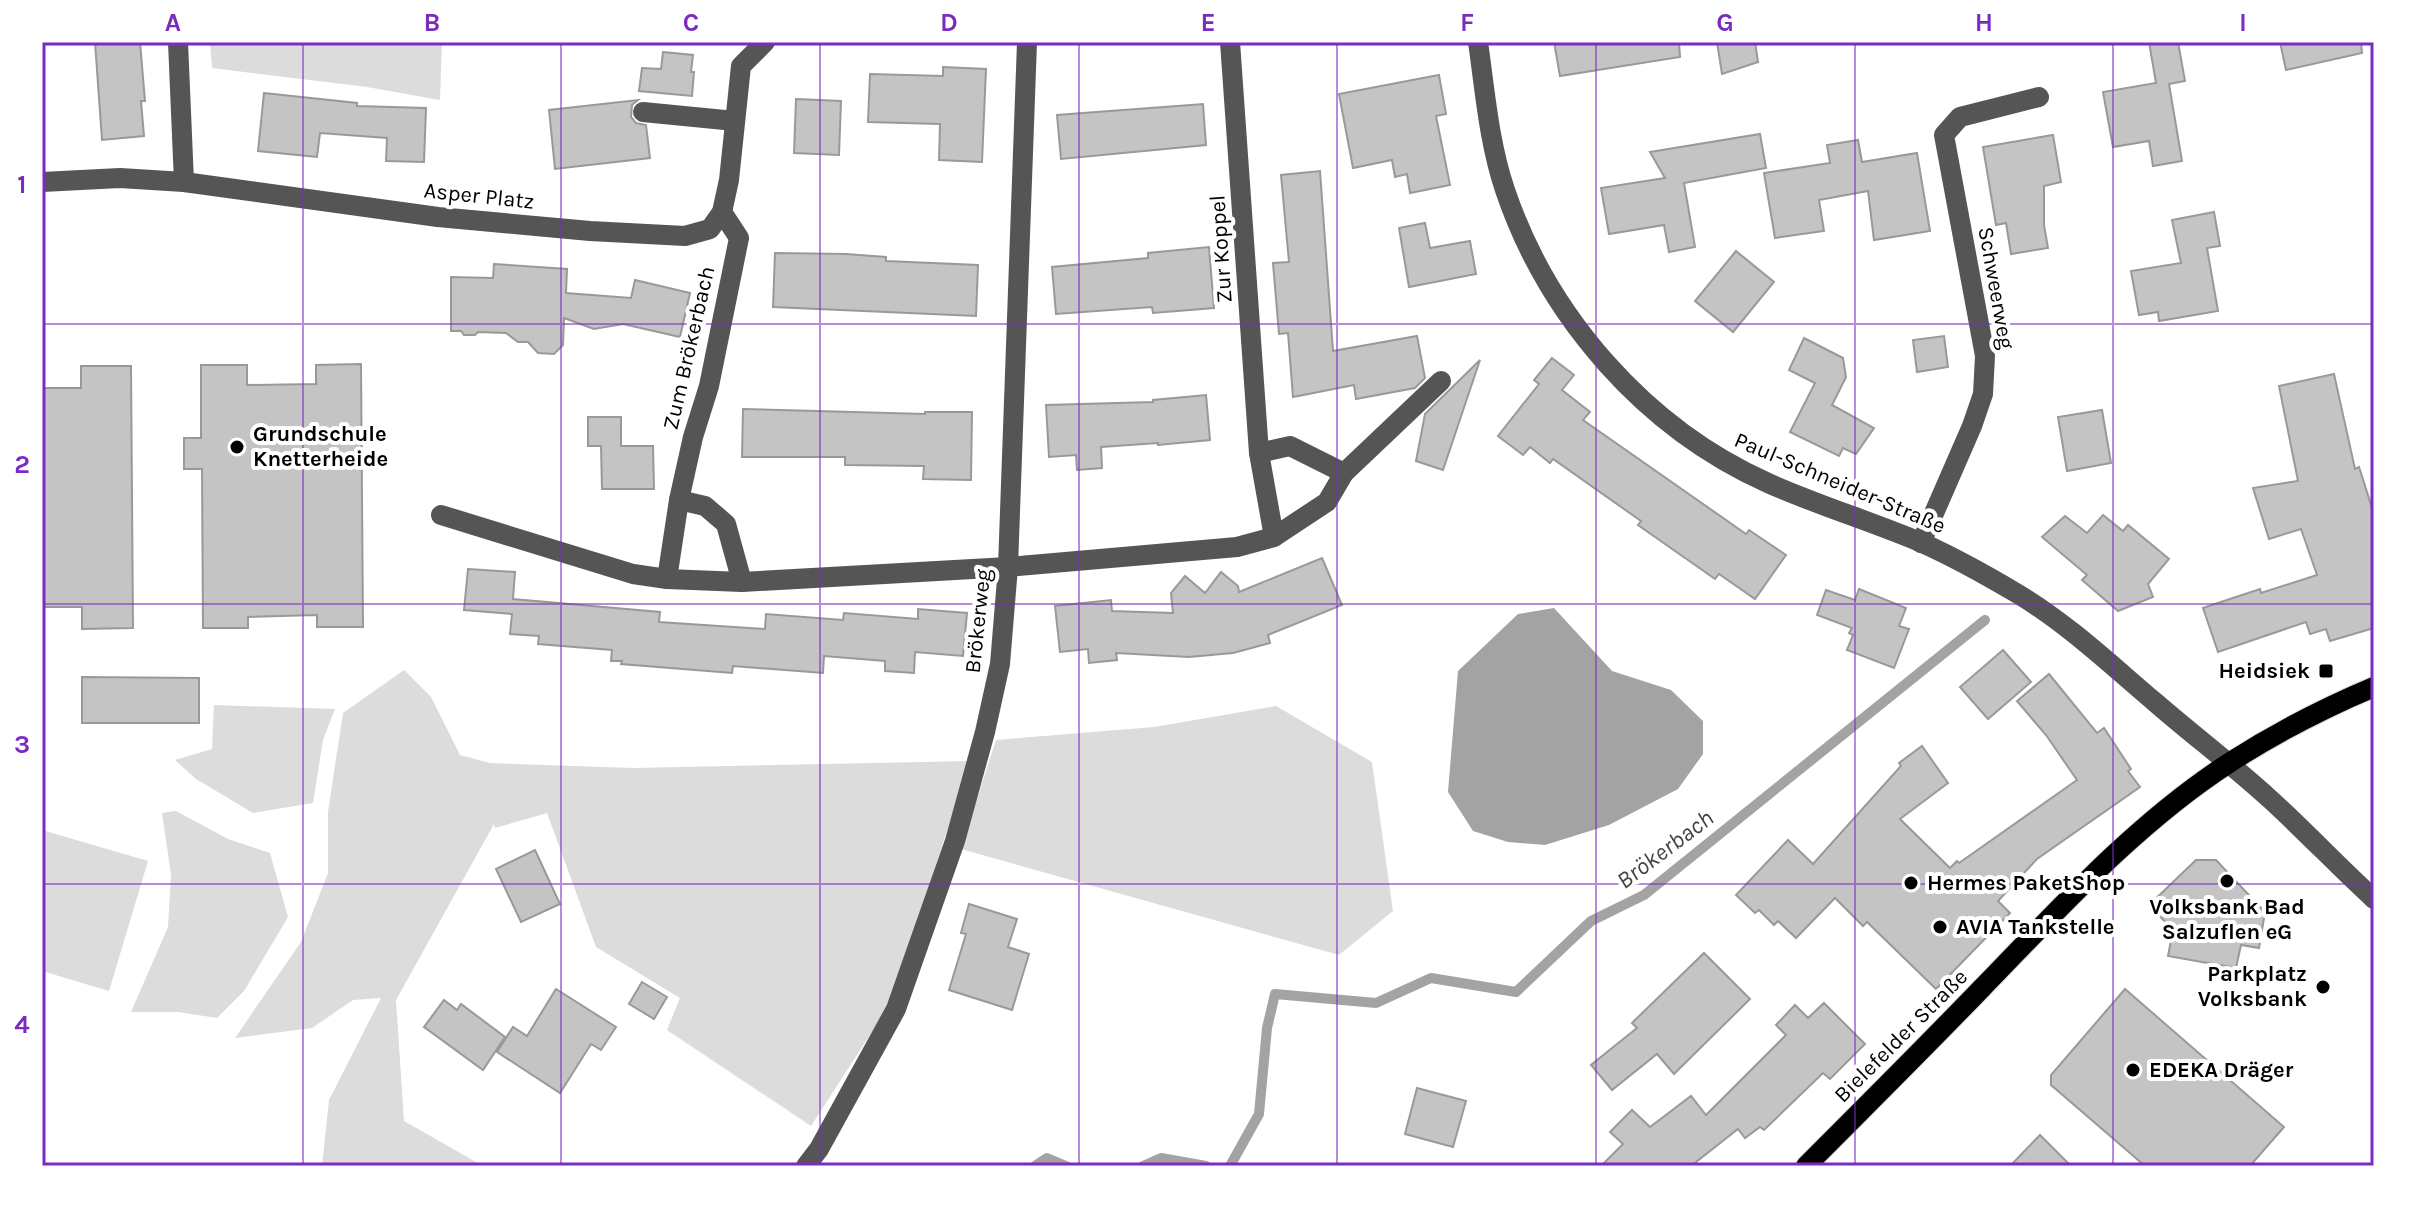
<svg xmlns="http://www.w3.org/2000/svg" width="2416" height="1208" font-family="Karla,sans-serif">
<rect width="100%" height="100%" fill="#fff"/>
<!-- green -->
<g fill="#dcdcdc">
<polygon points="210,42 442,42 440,100 367,87 212,68"/>
<polygon points="404,670 431,697 460,755 490,763 633,768 970,761 890,1004 811,1126 667,1030 680,998 596,947 547,813 495,828 494,824 396,1000 404,1121 483,1166 322,1166 329,1100 381,998 353,1000 312,1028 235,1038 301,942 328,873 328,812 343,713"/>
<polygon points="214,705 335,709 323,740 313,803 253,813 196,779 175,760 212,749"/>
<polygon points="1276,706 1372,762 1393,911 1339,955 961,849 996,740 1154,727"/>
<polygon points="176,811 228,839 270,853 288,917 244,991 217,1018 178,1012 131,1012 168,927 171,874 162,813"/>
<polygon points="42,830 148,861 109,991 42,971"/>
</g>
<!-- water -->
<polygon fill="#a3a3a3" points="1554,608 1612,671 1671,690 1703,721 1703,754 1678,789 1609,825 1545,845 1508,842 1473,831 1448,792 1458,671 1518,614"/>
<g fill="none" stroke-linecap="round" stroke-linejoin="round">
<!-- stream -->
<g stroke="#a3a3a3" stroke-width="10">
<polyline points="1035,1166 1047,1158 1066,1166"/>
<polyline points="1143,1166 1161,1158 1206,1166"/>
<polyline points="1230,1166 1259,1114 1267,1028 1275,994 1376,1003 1431,978 1516,992 1591,921 1644,895 1985,620"/>
</g>
</g>
<!-- building -->
<g fill="#c4c4c4" stroke="#999" stroke-width="2">
<polygon points="95,42 140,42 145,101 141,101 144,136 102,140"/>
<polygon points="1554,42 1679,42 1680,57 1560,76"/>
<polygon points="1717,42 1755,42 1758,62 1722,74"/>
<polygon points="2149,42 2178,42 2185,81 2169,84 2182,161 2153,166 2149,141 2113,147 2103,92 2156,83"/>
<polygon points="2280,42 2361,42 2362,53 2286,70"/>
<polygon points="663,52 693,55 691,72 694,72 692,96 639,91 642,68 661,69"/>
<polygon points="943,67 986,69 982,162 939,160 940,124 868,122 870,74 943,76"/>
<polygon points="1439,75 1446,114 1436,116 1450,185 1410,193 1407,174 1395,177 1392,160 1353,168 1339,94"/>
<polygon points="264,93 357,103 357,106 426,108 424,162 386,161 387,138 320,133 317,157 258,151"/>
<polygon points="796,99 841,101 839,155 794,153"/>
<polygon points="638,100 632,105 631,117 636,123 646,125 650,158 555,169 549,110"/>
<polygon points="1203,104 1206,145 1061,159 1057,115"/>
<polygon points="1760,134 1766,168 1684,183 1695,247 1669,252 1664,225 1609,234 1601,188 1665,178 1650,152"/>
<polygon points="2053,135 2061,182 2044,186 2044,225 2048,248 2011,254 2006,223 1996,225 1983,147"/>
<polygon points="1858,140 1862,162 1917,153 1930,231 1874,240 1868,191 1819,200 1824,231 1775,238 1764,173 1830,163 1827,145"/>
<polygon points="1320,171 1333,351 1417,336 1425,378 1415,388 1356,399 1354,385 1293,397 1288,333 1279,334 1273,263 1289,262 1281,175"/>
<polygon points="2214,212 2220,246 2207,248 2218,311 2159,321 2158,312 2139,315 2131,271 2181,263 2172,220"/>
<polygon points="1425,223 1430,248 1470,241 1476,274 1409,287 1399,228"/>
<polygon points="1209,247 1214,308 1153,313 1152,307 1056,314 1052,267 1148,258 1148,253"/>
<polygon points="1736,251 1774,282 1733,332 1695,301"/>
<polygon points="775,253 846,254 886,257 886,261 978,265 976,316 773,307"/>
<polygon points="494,264 567,269 566,293 631,298 635,280 690,293 680,337 623,324 594,329 564,318 563,345 554,354 538,353 528,342 518,342 506,333 478,332 475,335 464,335 461,331 451,331 451,277 493,278"/>
<polygon points="1944,336 1948,367 1917,372 1913,340"/>
<polygon points="1804,338 1843,358 1846,377 1832,405 1874,428 1856,454 1843,448 1839,456 1790,432 1815,383 1789,370"/>
<polygon points="1552,358 1574,375 1562,390 1590,412 1583,420 1746,534 1749,530 1786,555 1755,599 1719,574 1715,579 1638,525 1641,521 1553,459 1550,463 1530,447 1523,455 1498,436 1539,384 1534,380"/>
<polygon points="1480,360 1443,470 1416,461 1425,414"/>
<polygon points="361,364 363,627 317,627 317,615 248,617 248,628 203,628 202,469 184,469 184,438 201,438 201,365 247,365 247,385 316,384 316,365"/>
<polygon points="81,366 131,366 133,628 82,629 82,607 42,607 42,388 81,388"/>
<polygon points="2334,374 2355,469 2359,467 2374,514 2374,628 2330,641 2326,629 2310,634 2306,622 2218,652 2203,608 2260,589 2261,593 2317,575 2301,529 2269,539 2253,488 2298,481 2279,386"/>
<polygon points="1206,395 1210,440 1158,445 1158,443 1101,447 1102,468 1077,470 1076,455 1049,457 1046,405 1153,402 1153,400"/>
<polygon points="743,409 925,414 925,412 972,412 971,480 923,479 924,466 845,465 845,457 742,457"/>
<polygon points="2102,410 2111,463 2067,471 2058,417"/>
<polygon points="588,417 621,417 621,446 653,446 654,489 602,489 601,446 588,446"/>
<polygon points="2103,515 2123,531 2128,525 2169,559 2148,584 2153,597 2118,611 2082,580 2087,575 2042,537 2065,516 2087,533"/>
<polygon points="1322,558 1342,605 1268,635 1270,643 1233,653 1189,657 1116,653 1117,660 1089,663 1088,649 1060,652 1055,606 1111,600 1112,611 1173,613 1171,593 1185,576 1205,593 1221,572 1238,586 1239,592"/>
<polygon points="468,569 515,572 513,599 660,612 659,622 765,629 766,614 843,620 844,613 918,619 918,609 967,613 963,656 915,652 914,673 885,671 885,661 824,656 823,673 733,666 732,673 621,664 622,661 611,661 612,650 538,644 539,636 510,634 512,614 464,610"/>
<polygon points="1859,589 1906,608 1899,626 1909,629 1894,668 1847,650 1853,635 1849,633 1852,628 1817,615 1826,590 1855,600"/>
<polygon points="2003,650 2031,682 1988,719 1960,687"/>
<polygon points="2049,674 2097,733 2104,728 2131,769 2128,771 2140,787 2037,859 1998,901 2010,913 1936,989 1867,922 1863,926 1835,898 1796,938 1778,921 1774,925 1759,910 1755,913 1736,895 1788,840 1813,864 1901,766 1899,763 1922,746 1948,783 1900,819 1950,868 1957,861 1959,863 2077,780 2046,735 2017,701"/>
<polygon points="82,677 199,678 199,723 82,723"/>
<polygon points="535,850 560,904 521,922 496,869"/>
<polygon points="2196,860 2216,860 2265,912 2259,948 2241,945 2236,968 2168,956 2173,930 2149,905"/>
<polygon points="969,904 1017,919 1008,947 1029,954 1012,1010 949,990 966,934 961,933"/>
<polygon points="1704,953 1750,999 1674,1074 1657,1054 1612,1090 1591,1065 1637,1028 1632,1023"/>
<polygon points="642,982 667,997 654,1019 629,1004"/>
<polygon points="556,989 616,1027 601,1050 591,1044 560,1093 497,1052 513,1027 527,1036"/>
<polygon points="2125,989 2284,1127 2250,1166 2145,1166 2051,1085 2051,1075"/>
<polygon points="444,1000 457,1010 461,1004 505,1037 483,1070 424,1027"/>
<polygon points="1824,1003 1865,1044 1830,1079 1823,1073 1764,1130 1760,1127 1745,1138 1738,1129 1691,1166 1601,1166 1623,1144 1610,1132 1632,1110 1650,1127 1691,1096 1706,1115 1786,1035 1776,1025 1795,1005 1808,1018"/>
<polygon points="1417,1088 1466,1101 1453,1147 1405,1134"/>
<polygon points="2040,1135 2071,1166 2010,1166"/>
</g>
<g fill="none" stroke-linecap="round" stroke-linejoin="round">
<!-- major casing -->
<g stroke="#dbdbdb" stroke-width="22">
<path id="major" d="M 1806,1166 C 1865,1107 1924,1048 1982,988 C 2059,909 2135,824 2229,763 C 2274,734 2324,708 2374,687"/>
</g>
<!-- minor -->
<g stroke="#555" stroke-width="20">
<polyline points="178,42 184,182"/>
<polyline points="1230,42 1259,453 1274,537"/>
<path d="M 1478,42 C 1485,91 1489,143 1505,190 C 1548,317 1645,428 1768,483 C 1817,505 1870,521 1920,542 C 1954,557 1986,575 2018,594 C 2068,624 2111,665 2156,703 C 2194,736 2234,766 2271,800 C 2306,832 2339,867 2374,899"/>
<polyline points="643,112 735,121"/>
<polyline points="42,182 120,178 184,182 438,217 590,231 685,236 710,229 722,212 729,180 741,66 765,42"/>
<polyline points="1259,453 1290,446 1344,473"/>
<polyline points="679,500 693,437 709,386 739,238 722,212"/>
<polyline points="441,515 633,574 667,579 679,500 705,506 726,524 742,582 1008,567 1237,547 1274,537 1327,502 1344,473 1441,381"/>
<polyline points="1921,543 1972,426 1983,394 1985,356 1944,135 1960,117 2039,97"/>
<polyline points="667,579 742,582"/>
<polyline points="806,1166 819,1149 896,1009 955,841 985,732 1000,664 1008,567 1027,42"/>
</g>
<!-- major -->
<use href="#major" stroke="#000" stroke-width="20"/>
</g>
<!-- grid -->
<path fill="none" stroke="#7b2cbf" stroke-width="2" stroke-opacity="0.55" d="M 303,42 L 303,1166M 561,42 L 561,1166M 820,42 L 820,1166M 1079,42 L 1079,1166M 1337,42 L 1337,1166M 1596,42 L 1596,1166M 1855,42 L 1855,1166M 2113,42 L 2113,1166M 42,324 L 2374,324M 42,604 L 2374,604M 42,884 L 2374,884"/>
<!-- markers -->
<g fill="#000" stroke="#fff" stroke-width="3">
<circle cx="237" cy="447" r="8"/>
<rect x="2318" y="663" width="16" height="16" rx="4"/>
<circle cx="2227" cy="881" r="8"/>
<circle cx="1911" cy="883" r="8"/>
<circle cx="1940" cy="927" r="8"/>
<circle cx="2323" cy="987" r="8"/>
<circle cx="2133" cy="1070" r="8"/>
</g>
<g text-anchor="middle" dominant-baseline="central" stroke-width="8" stroke-linejoin="round" paint-order="stroke">
<!-- street labels -->
<g font-size="22" fill="#000" stroke="#fff">
<text transform="translate(479 196) rotate(6)">Asper Platz</text>
<text transform="translate(1221 249) rotate(-94)">Zur Koppel</text>
<text transform="translate(1996 288) rotate(80)">Schweerweg</text>
<text transform="translate(689 348) rotate(-77)">Zum Brökerbach</text>
<text transform="translate(1840 483) rotate(23)">Paul-Schneider-Straße</text>
<text transform="translate(978 621) rotate(-84)">Brökerweg</text>
<text transform="translate(1901 1036) rotate(-45)">Bielefelder Straße</text>
</g>
<!-- poi labels -->
<g font-size="22" font-weight="bold" fill="#000" stroke="#fff" text-anchor="start">
<text x="253" y="434">Grundschule<tspan x="253" dy="25">Knetterheide</tspan></text>
<text x="2310" y="671" text-anchor="end">Heidsiek</text>
<text x="1927" y="883">Hermes PaketShop</text>
<text x="2227" y="907" text-anchor="middle">Volksbank Bad<tspan x="2227" dy="25">Salzuflen eG</tspan></text>
<text x="1956" y="927">AVIA Tankstelle</text>
<text x="2307" y="974" text-anchor="end">Parkplatz<tspan x="2307" dy="25">Volksbank</tspan></text>
<text x="2149" y="1070">EDEKA Dräger</text>
</g>
<!-- water labels -->
<g font-size="24" font-style="italic" fill="#444" stroke="#fff">
<text transform="translate(1665 849) rotate(-37)">Brökerbach</text>
</g>
</g>
<!-- border -->
<rect width="2416" height="1208" fill="none" stroke="#ffffff" stroke-width="88"/>
<rect x="44" y="44" width="2328" height="1120" fill="none" stroke="#7b2cbf" stroke-width="3"/>
<g font-size="26" text-anchor="middle" font-weight="bold" fill="#7b2cbf">
<text x="173" y="31">A</text>
<text x="432" y="31">B</text>
<text x="691" y="31">C</text>
<text x="949" y="31">D</text>
<text x="1208" y="31">E</text>
<text x="1467" y="31">F</text>
<text x="1725" y="31">G</text>
<text x="1984" y="31">H</text>
<text x="2243" y="31">I</text>
<text x="22" y="193">1</text>
<text x="22" y="473">2</text>
<text x="22" y="753">3</text>
<text x="22" y="1033">4</text>
</g>
</svg>
